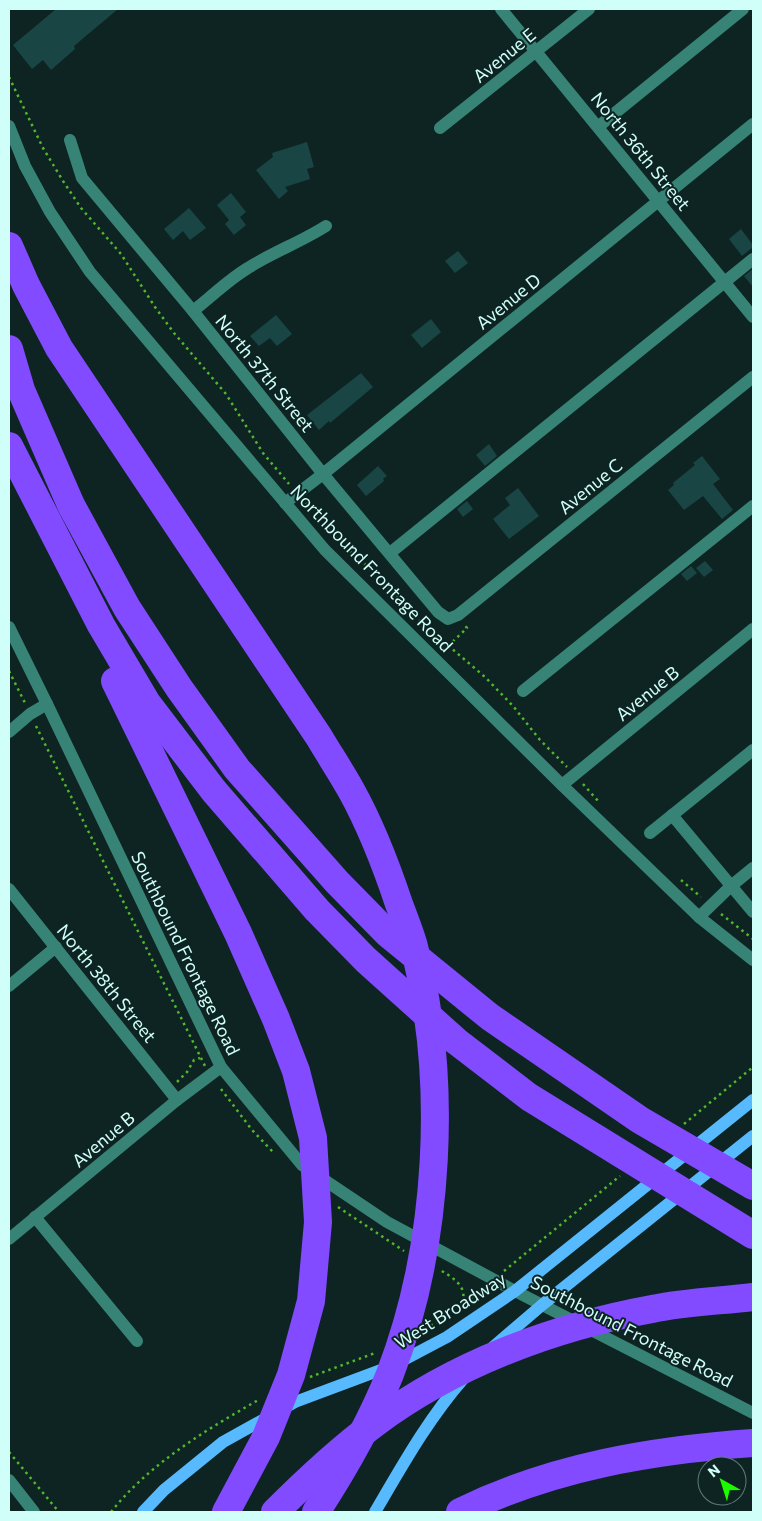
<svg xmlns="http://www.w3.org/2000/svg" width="762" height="1521" font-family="Commissioner,sans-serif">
<rect width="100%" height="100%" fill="#0e2423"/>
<!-- building -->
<g fill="#194545">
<polygon points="56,9 118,9 74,46 75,49 51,70 43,60 32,69 13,45"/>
<polygon points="307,142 314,167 307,169 310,179 285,187 288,191 279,199 256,170 273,157 272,153"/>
<polygon points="231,193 246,212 240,217 246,225 234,235 225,224 229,220 217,205"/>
<polygon points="189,208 206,228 190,240 183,231 173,240 164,229"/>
<polygon points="741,229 753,245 753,247 742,256 729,239"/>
<polygon points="458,251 468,263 455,273 445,261"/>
<polygon points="753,269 753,287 744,276"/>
<polygon points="276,315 292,334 277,346 270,338 259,346 250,336"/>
<polygon points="431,319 441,332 422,348 411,335"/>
<polygon points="361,373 373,387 330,423 329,421 319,430 307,415"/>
<polygon points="489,444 497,456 485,466 476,455"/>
<polygon points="702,456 720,479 713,484 733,510 722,519 703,496 684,510 668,490 674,485 673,483 695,465 693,463"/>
<polygon points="378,466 387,476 383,479 384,481 366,496 357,485"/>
<polygon points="518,488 539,516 509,539 493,519 510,505 505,498"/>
<polygon points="467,501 473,509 463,517 457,509"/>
<polygon points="705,561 713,570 704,577 696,568"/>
<polygon points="691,566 697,573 687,581 681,574"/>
</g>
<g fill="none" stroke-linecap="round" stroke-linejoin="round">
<!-- path -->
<g stroke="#52b82b" stroke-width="2.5" stroke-dasharray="2.5 4" stroke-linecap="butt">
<polyline points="9,77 43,148 63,181 81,208 121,254 155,307 174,333 226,394 263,453 289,484"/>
<polyline points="306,503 339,541 385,582 423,624 485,677 513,706 540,740 567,767"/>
<polyline points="448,646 467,628 464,624"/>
<polyline points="9,671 25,703"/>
<polyline points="36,726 205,1066"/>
<polyline points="583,784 599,802"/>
<polyline points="681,880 701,897"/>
<polyline points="721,914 753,939"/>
<polyline points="177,1082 187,1072 194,1060 200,1058"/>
<polyline points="221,1089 252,1130 273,1152"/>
<polyline points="684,1124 753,1067"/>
<polyline points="338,1207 404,1251"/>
<polyline points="504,1271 620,1176"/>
<polyline points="460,1307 485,1287"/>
<path d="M 425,1329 C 455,1313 486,1295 440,1270"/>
<polyline points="310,1377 375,1353"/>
<polyline points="9,1452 59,1512"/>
<path d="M 111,1512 C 150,1463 206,1430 260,1399"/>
</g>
<!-- minor -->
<g stroke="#378476" stroke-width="12">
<polyline points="501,9 753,317"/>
<polyline points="9,126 25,166 50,212 90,272 325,550 562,785 699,917 753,960"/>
<polyline points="599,126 743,9"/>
<polyline points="440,128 589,9"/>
<polyline points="70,140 82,178 193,311 323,474 438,612 448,619 458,615 753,377"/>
<path d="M 193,311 C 211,297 228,280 248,268 C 273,252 301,242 326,226"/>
<polyline points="285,503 323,474 753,124"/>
<polyline points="390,553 753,259"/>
<polyline points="9,627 47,704 221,1067 302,1165 387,1222 515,1291 753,1413"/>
<polyline points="523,691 753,506"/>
<polyline points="9,732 30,714 47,704"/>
<polyline points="562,785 753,629"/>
<polyline points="672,815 753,912"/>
<polyline points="650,833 753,750"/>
<polyline points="9,889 177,1100"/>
<polyline points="699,917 731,886 753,868"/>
<polyline points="9,986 56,947"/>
<polyline points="35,1217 137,1341"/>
<polyline points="9,1239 177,1100 221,1067"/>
<polyline points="9,1480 34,1512"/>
</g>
<!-- major -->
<g stroke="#57baff" stroke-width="12">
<polyline points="493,1347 542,1305 753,1136"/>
<polyline points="143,1512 164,1490 223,1442 295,1402 394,1365 447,1337 515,1291 753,1100"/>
<path d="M 375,1512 C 402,1466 428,1419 464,1378"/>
</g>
<!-- highway -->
<g stroke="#824bff" stroke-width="28">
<path d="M 9,246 L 26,285 L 59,348 L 319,737 C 329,754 341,772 351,790 C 371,826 386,865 399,904 C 404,917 409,930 413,943 C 449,1077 440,1244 390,1374 C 371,1422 344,1469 316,1512"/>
<polyline points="9,349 21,390 71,505 127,608 179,688 237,769 337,882 388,934 490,1017 640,1120 753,1186"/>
<polyline points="9,446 101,625 147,703 214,791 317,910 366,960 456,1041 529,1097 753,1235"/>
<polyline points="115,681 238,933 276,1019 296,1071 313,1138 318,1222 311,1301 291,1375 266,1437 226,1512"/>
<path d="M 275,1512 C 306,1481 338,1451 374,1424 C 454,1364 554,1327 652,1309 C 685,1302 720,1301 753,1297"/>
<path d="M 460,1512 C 552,1467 652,1450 753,1443"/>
</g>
</g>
<g text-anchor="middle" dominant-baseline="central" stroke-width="4" stroke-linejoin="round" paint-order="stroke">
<!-- street labels -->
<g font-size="18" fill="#d0fffa" stroke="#0e2423">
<text transform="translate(504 55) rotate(-39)">Avenue E</text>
<text transform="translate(641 151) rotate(51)">North 36th Street</text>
<text transform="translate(508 301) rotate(-39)">Avenue D</text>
<text transform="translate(265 373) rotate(51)">North 37th Street</text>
<text transform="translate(590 486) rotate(-39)">Avenue C</text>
<text transform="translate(372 568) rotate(46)">Northbound Frontage Road</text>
<text transform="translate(647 693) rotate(-39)">Avenue B</text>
<text transform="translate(186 953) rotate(64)">Southbound Frontage Road</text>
<text transform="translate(107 983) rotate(51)">North 38th Street</text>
<text transform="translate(103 1139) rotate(-40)">Avenue B</text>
<text transform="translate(450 1310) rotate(-32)">West Broadway</text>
<text transform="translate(632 1331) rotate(27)">Southbound Frontage Road</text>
</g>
</g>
<!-- border -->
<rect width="762" height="1521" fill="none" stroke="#d0fffa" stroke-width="20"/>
<!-- north arrow -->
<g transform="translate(722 1481) rotate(321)"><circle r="24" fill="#0e2423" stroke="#5c7c79"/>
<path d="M0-4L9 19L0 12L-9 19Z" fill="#1dfb00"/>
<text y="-8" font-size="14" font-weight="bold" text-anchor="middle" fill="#d0fffa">N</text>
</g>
</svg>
